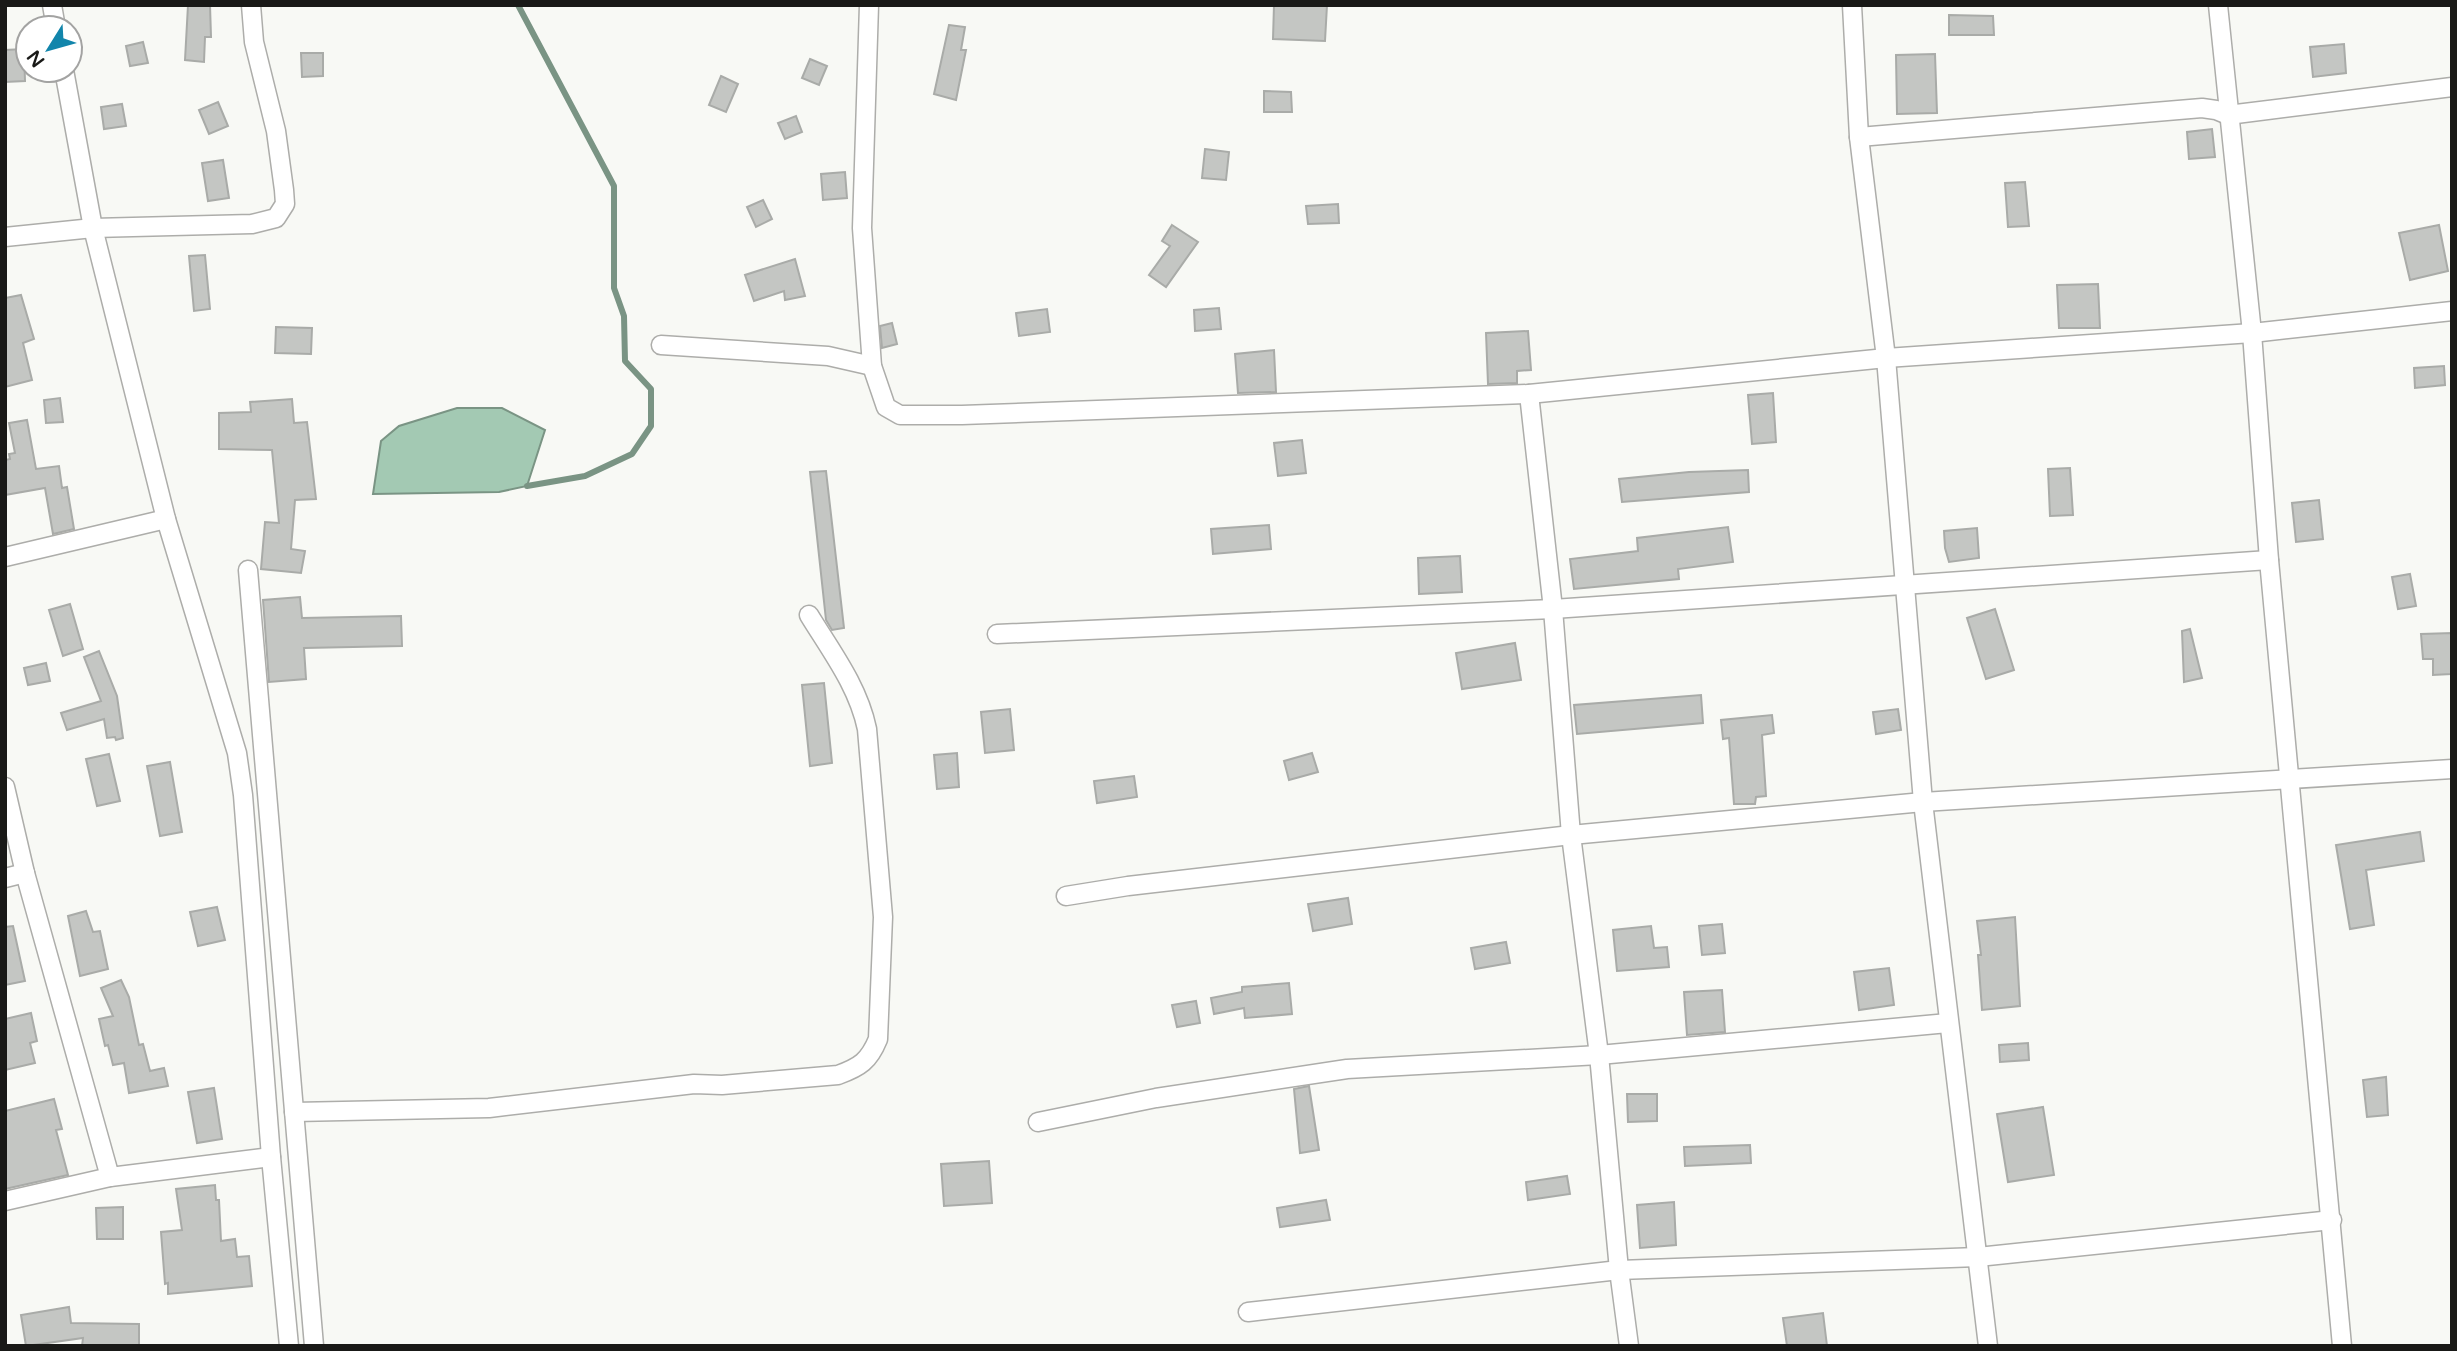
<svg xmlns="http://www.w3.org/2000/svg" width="2457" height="1351" font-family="'Varela Round',sans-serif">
<rect width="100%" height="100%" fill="#f8f9f5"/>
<!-- water -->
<polygon fill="#a3c9b3" stroke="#7a9484" stroke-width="2" points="457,408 502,408 545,430 527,486 499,492 373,494 381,441 399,426"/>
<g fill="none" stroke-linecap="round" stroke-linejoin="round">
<!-- stream -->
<polyline stroke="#7a9484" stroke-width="6" points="518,5 614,186 614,288 624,316 625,361 651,389 651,426 632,454 585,476 527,486"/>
</g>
<!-- building -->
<g fill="#c4c6c3" stroke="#a9aba8" stroke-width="2">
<polygon points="188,5 210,5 211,37 205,37 204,62 185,60"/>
<polygon points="1274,5 1327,5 1325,41 1273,39"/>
<polygon points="1949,15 1993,16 1994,35 1949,35"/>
<polygon points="949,25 965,27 961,50 966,50 956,100 934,94"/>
<polygon points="143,42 148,63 130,66 126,46"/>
<polygon points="2344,44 2346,73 2313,77 2310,47"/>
<polygon points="24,49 25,81 5,82 5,50"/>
<polygon points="301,53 323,53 323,76 302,77"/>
<polygon points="1935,54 1937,113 1897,114 1896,55"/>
<polygon points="810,59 827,66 819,85 802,78"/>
<polygon points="721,76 738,84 726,112 709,105"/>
<polygon points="1264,91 1291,92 1292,112 1264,112"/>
<polygon points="218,102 228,126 209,134 199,110"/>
<polygon points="122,104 126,126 104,129 101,107"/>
<polygon points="796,116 802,132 785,139 778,123"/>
<polygon points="2212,129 2215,157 2189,159 2187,132"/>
<polygon points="1205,149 1229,152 1226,180 1202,178"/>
<polygon points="223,160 229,198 208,201 202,163"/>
<polygon points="845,172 847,198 823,200 821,174"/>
<polygon points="2025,182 2029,226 2008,227 2005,183"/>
<polygon points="763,200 772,219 756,227 747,207"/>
<polygon points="1338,204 1339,223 1308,224 1306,206"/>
<polygon points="1172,225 1198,242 1166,287 1149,275 1170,246 1162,241"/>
<polygon points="2439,225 2448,271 2410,280 2399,233"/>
<polygon points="205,255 210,309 194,311 189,256"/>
<polygon points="795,259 805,296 785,300 784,291 754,301 745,275"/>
<polygon points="2098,284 2100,328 2059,328 2057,285"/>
<polygon points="21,295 34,339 23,343 32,380 5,387 5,298"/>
<polygon points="1219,308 1221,329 1195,331 1194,310"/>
<polygon points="1047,309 1050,332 1019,336 1016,313"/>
<polygon points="892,323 897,344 882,348 880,326"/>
<polygon points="276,327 312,328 311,354 275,353"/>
<polygon points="1528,331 1531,370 1517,371 1517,383 1488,384 1486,333"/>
<polygon points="1274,350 1276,392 1238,393 1235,354"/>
<polygon points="2444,366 2445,385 2415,388 2414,368"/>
<polygon points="1773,393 1776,442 1752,444 1748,395"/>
<polygon points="60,398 63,422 46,423 44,400"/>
<polygon points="292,399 294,423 307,422 316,499 295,500 291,549 305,551 301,573 261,569 265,522 279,523 272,450 219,449 219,413 251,412 250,402"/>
<polygon points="27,420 36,469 59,466 62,488 67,487 74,529 53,534 45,488 5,495 5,460 10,459 9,454 15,453 9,423"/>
<polygon points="1302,440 1306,473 1278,476 1274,443"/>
<polygon points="2070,468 2073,515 2050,516 2048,469"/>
<polygon points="1748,470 1749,492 1622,502 1619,479 1689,472"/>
<polygon points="826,471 844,628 832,630 826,620 810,472"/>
<polygon points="2319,500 2323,539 2296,542 2292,503"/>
<polygon points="1269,525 1271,549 1213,554 1211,529"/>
<polygon points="1728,527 1733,562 1678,569 1679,579 1574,589 1570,559 1638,551 1637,538"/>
<polygon points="1977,528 1979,558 1949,562 1945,548 1944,531"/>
<polygon points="1460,556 1462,592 1419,594 1418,558"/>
<polygon points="2410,574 2416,606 2398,609 2392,577"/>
<polygon points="300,597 302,618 401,616 402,646 304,648 306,679 269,682 263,600"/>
<polygon points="70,604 83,649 63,656 49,610"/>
<polygon points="1995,609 2014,670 1986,679 1967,618"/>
<polygon points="2190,629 2202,678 2184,682 2182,631"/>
<polygon points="2452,633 2451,674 2433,675 2433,659 2423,659 2421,634"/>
<polygon points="1515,643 1521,680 1462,689 1456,653"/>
<polygon points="99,651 117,696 123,738 116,740 115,737 107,738 104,719 67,730 61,713 101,701 84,657"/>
<polygon points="46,663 50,681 28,685 24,668"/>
<polygon points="824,683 832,763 810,766 802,685"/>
<polygon points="1701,695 1703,723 1577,734 1574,705"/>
<polygon points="1010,709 1014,750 985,753 981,712"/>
<polygon points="1898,709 1901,730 1876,734 1873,712"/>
<polygon points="1772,715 1774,733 1762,735 1766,796 1756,797 1755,804 1734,804 1729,738 1723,739 1721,720"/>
<polygon points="957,753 959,787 937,789 934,755"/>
<polygon points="1312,753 1318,772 1289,780 1284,761"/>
<polygon points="109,754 120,801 97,806 86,759"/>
<polygon points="170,762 182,832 160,836 147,766"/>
<polygon points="1134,776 1137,797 1097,803 1094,781"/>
<polygon points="2420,832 2424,861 2366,870 2374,925 2350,929 2336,845"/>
<polygon points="1348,898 1352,924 1313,931 1308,904"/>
<polygon points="217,907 225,940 198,946 190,912"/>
<polygon points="86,911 93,932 100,931 108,969 80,976 68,916"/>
<polygon points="2015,917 2020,1006 1982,1010 1978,955 1981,955 1977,921"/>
<polygon points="1722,924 1725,953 1702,955 1699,926"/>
<polygon points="13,926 25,981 5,985 5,927"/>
<polygon points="1651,926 1654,948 1667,947 1669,967 1617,971 1613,930"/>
<polygon points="1506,942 1510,963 1475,969 1471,948"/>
<polygon points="1889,968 1894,1005 1859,1010 1854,972"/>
<polygon points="121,980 129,997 139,1045 143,1044 150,1071 164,1068 168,1086 129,1093 124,1063 113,1065 108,1045 105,1046 99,1019 113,1016 101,988"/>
<polygon points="1289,983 1292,1014 1245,1018 1244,1008 1214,1014 1211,998 1242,992 1242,987"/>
<polygon points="1722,990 1725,1032 1687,1035 1684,992"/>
<polygon points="1196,1001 1200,1023 1177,1027 1172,1005"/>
<polygon points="31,1013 37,1041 30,1043 35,1063 5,1070 5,1019"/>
<polygon points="2028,1043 2029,1060 2000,1062 1999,1045"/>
<polygon points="2386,1077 2388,1115 2367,1117 2363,1080"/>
<polygon points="1309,1086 1319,1150 1300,1153 1294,1089"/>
<polygon points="214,1088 222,1139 197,1143 188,1092"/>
<polygon points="1627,1094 1657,1094 1657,1121 1628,1122"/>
<polygon points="54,1099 62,1129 56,1130 68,1175 5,1189 5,1111"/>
<polygon points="2043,1107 2054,1175 2008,1182 1997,1114"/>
<polygon points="1750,1145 1751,1163 1685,1166 1684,1147"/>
<polygon points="989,1161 992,1203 944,1206 941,1164"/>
<polygon points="1567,1176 1570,1194 1528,1200 1526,1182"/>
<polygon points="215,1185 216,1200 219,1200 221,1241 235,1239 237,1257 249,1256 252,1286 168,1294 168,1283 165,1284 161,1232 182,1230 176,1189"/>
<polygon points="1326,1200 1330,1220 1280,1227 1277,1208"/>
<polygon points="1674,1202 1676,1245 1640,1248 1637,1205"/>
<polygon points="123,1207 123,1239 97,1239 96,1208"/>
<polygon points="69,1307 71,1323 139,1324 139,1346 82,1346 83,1338 26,1346 21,1315"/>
<polygon points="1823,1313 1827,1346 1787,1346 1783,1318"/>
</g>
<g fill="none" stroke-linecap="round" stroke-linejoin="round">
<!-- minor casing -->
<g stroke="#adadaa" stroke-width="21">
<g id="minor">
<polyline points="52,5 56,28"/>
<polyline points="869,5 862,228 872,366 886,407 900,415 962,415 1529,394 1886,358 2252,333 2452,311"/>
<polyline points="1852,5 1859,137 1886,358 1923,802 1988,1346"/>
<polyline points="2218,5 2252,333 2269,560 2342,1346"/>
<polyline points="64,70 93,228 166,519 237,753 243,795 271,1157 289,1346"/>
<polyline points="1859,137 2202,108 2216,110 2228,115 2452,87"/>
<polyline points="5,237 93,228 252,224 276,218 285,204 284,190 276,131 254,42 251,5"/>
<polyline points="661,345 828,356 872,366"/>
<polyline points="1529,394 1553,609 1571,835 1599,1055 1619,1270 1629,1346"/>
<polyline points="5,557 166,519"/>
<polyline points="248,570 314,1346"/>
<polyline points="997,634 1553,609 2269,560"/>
<polyline points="5,787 25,873 110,1177"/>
<polyline points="5,878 25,873"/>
<polyline points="1066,896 1128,886 1571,835 1923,802 2452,769"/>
<path d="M 294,1112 L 489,1108 L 694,1084 L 722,1085 L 838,1075 C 860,1067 869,1061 878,1039 L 883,917 L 867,729 C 858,686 831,651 809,615"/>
<polyline points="1038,1122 1156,1098 1347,1069 1599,1055 1948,1023"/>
<polyline points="5,1201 110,1177 271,1157"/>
<polyline points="1248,1312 1619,1270 1978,1257 2332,1220"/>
</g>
</g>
<!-- minor -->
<use href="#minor" stroke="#fff" stroke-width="18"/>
</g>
<!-- border -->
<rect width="2457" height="1351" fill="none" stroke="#191917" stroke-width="14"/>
<!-- north arrow -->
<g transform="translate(49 49) rotate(233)"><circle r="33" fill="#ffffff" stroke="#a3a3a2" stroke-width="2"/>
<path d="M0-5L12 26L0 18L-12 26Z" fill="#1285ab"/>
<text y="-10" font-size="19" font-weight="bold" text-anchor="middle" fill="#191917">N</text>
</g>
</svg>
